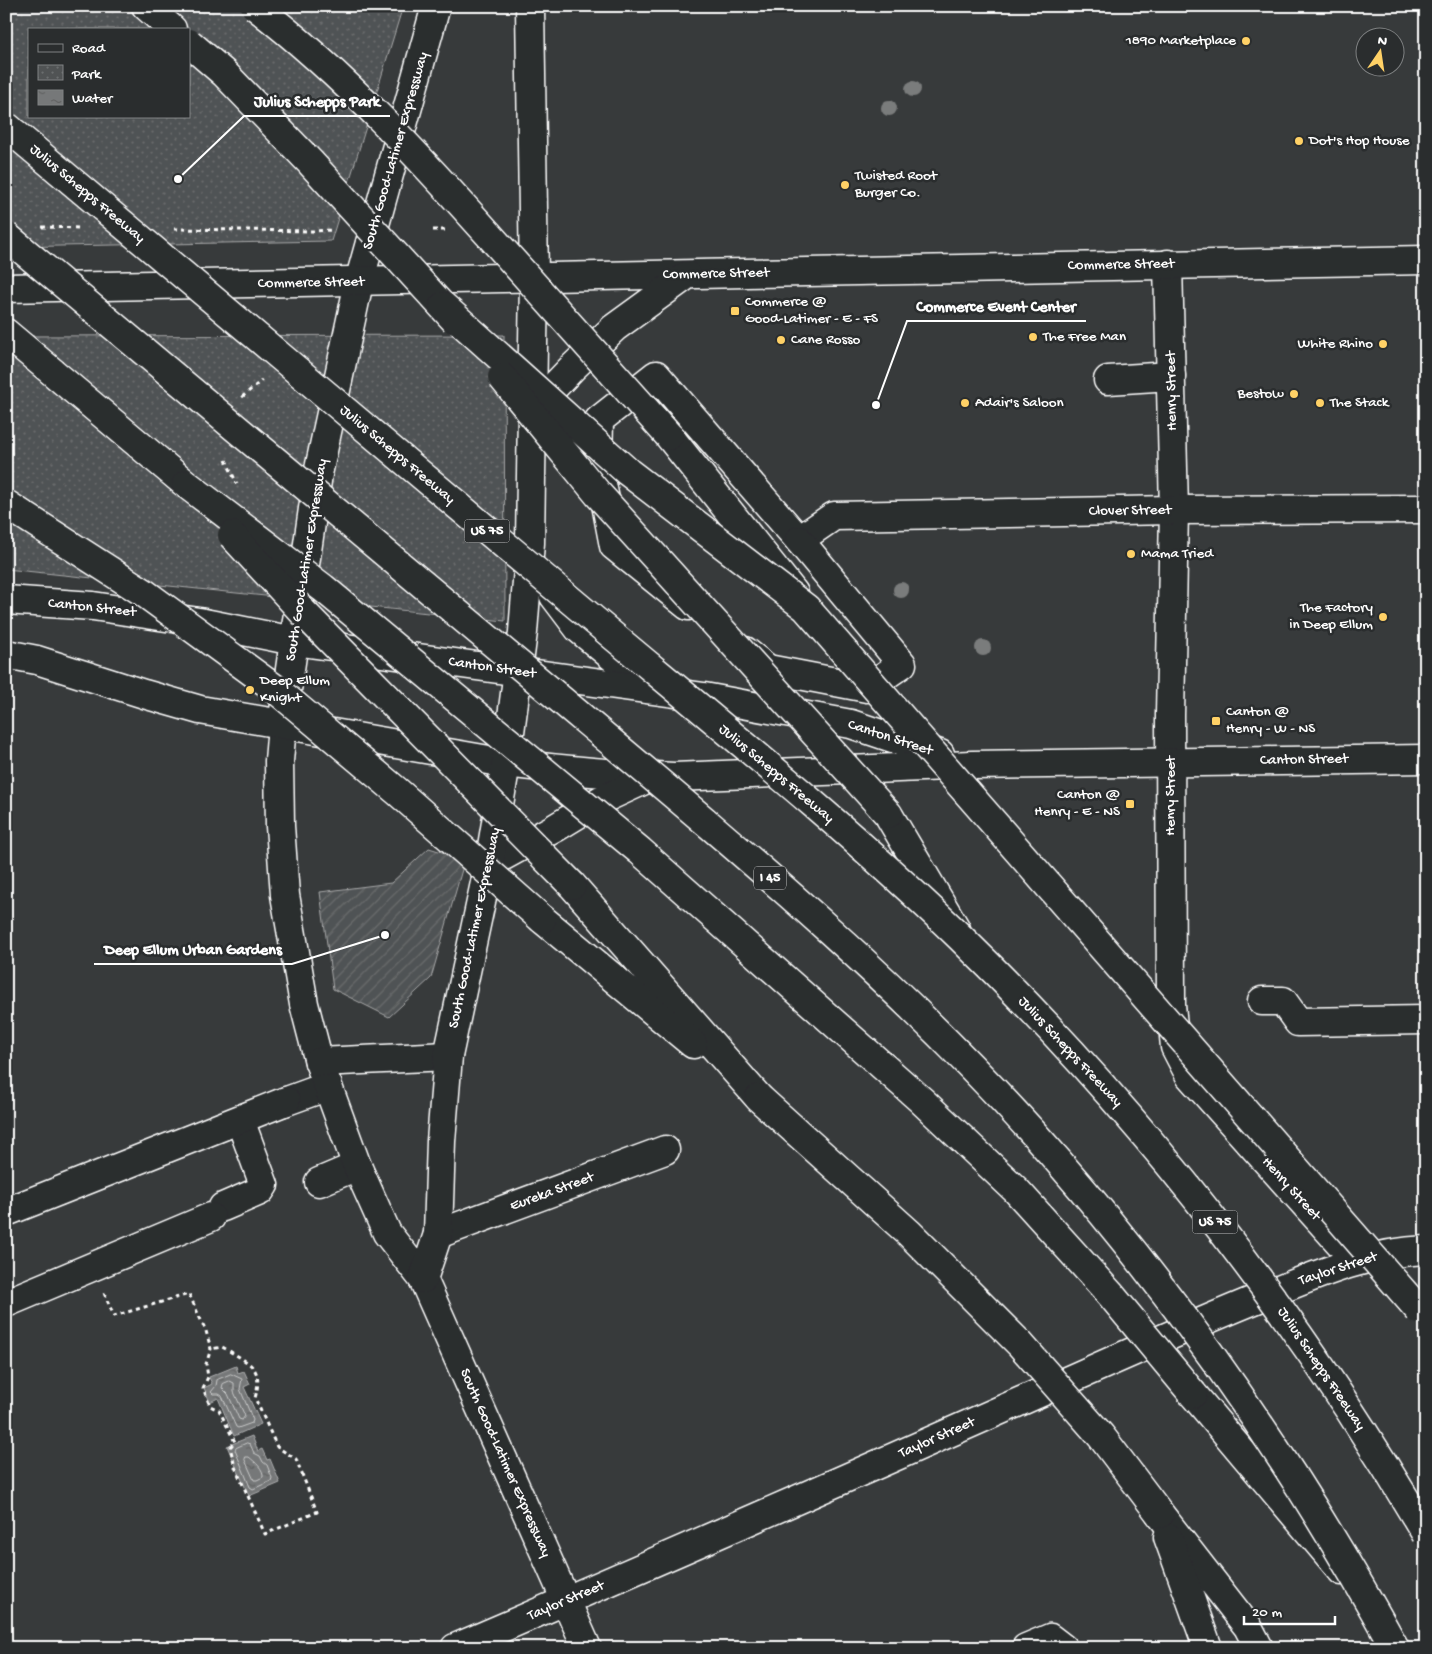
<svg xmlns="http://www.w3.org/2000/svg" width="1432" height="1654" font-family="'Gochi Hand',sans-serif">
<defs>
<pattern id="park-dots" width="8" height="8" patternUnits="userSpaceOnUse" patternTransform="scale(1.25)"><rect width="8" height="8" fill="#505354"/><path d="M2 2h.1M6 6h.1" fill="none" stroke="#6a6d6e" stroke-width="1.8" stroke-linecap="round"/></pattern>
<pattern id="garden-furrows" width="10" height="10" patternUnits="userSpaceOnUse" patternTransform="scale(1.25)"><rect width="10" height="10" fill="#505354"/><path d="M-1 1l2-2M0 10L10 0M9 11l2-2" fill="none" stroke="#6a6d6e"/></pattern>
<pattern id="water-ripples" width="26" height="14" patternUnits="userSpaceOnUse" patternTransform="scale(1.25)"><rect width="26" height="14" fill="#767879"/><path d="M2 4q2-2 4 0t4 0M15 11q2-2 4 0t4 0" fill="none" stroke="#616262"/></pattern>
</defs>
<rect width="100%" height="100%" fill="#373a3b"/>
<filter id="ink" filterUnits="userSpaceOnUse"><feTurbulence type="fractalNoise" baseFrequency=".02" numOctaves="2"/><feDisplacementMap in="SourceGraphic" scale="10" xChannelSelector="R" yChannelSelector="G"/><feConvolveMatrix kernelMatrix="1 2 1 2 8 2 1 2 1" color-interpolation-filters="sRGB"/></filter>
<g filter="url(#ink)">
<!-- park -->
<g fill="url(#park-dots)" stroke="#a8a9aa" fill-rule="evenodd">
<path d="M 6,6 L 403,6 L 331,241 L 6,247 ZM 29,29 L 189,29 L 189,116 L 29,116 Z"/>
<polygon points="504,335 505,621 6,569 6,336"/>
</g>
<!-- garden -->
<polygon fill="url(#garden-furrows)" stroke="#a8a9aa" points="429,848 465,859 431,978 389,1017 333,989 320,892 391,883"/>
<!-- water -->
<g fill="url(#water-ripples)" stroke="#adaeaf">
<polygon points="236,1366 238,1373 244,1371 250,1384 244,1387 261,1424 234,1436 218,1398 210,1402 204,1388 212,1384 209,1377"/>
<polygon points="252,1436 258,1451 262,1449 267,1460 270,1459 280,1483 249,1496 227,1446"/>
</g>
<g fill="none" stroke-linecap="round" stroke-linejoin="round">
<!-- shore -->
<g stroke="#c8c9c9" stroke-width="1">
<polygon points="231,1374 242,1379 240,1389 253,1420 252,1423 238,1428 236,1427 222,1396 219,1394 213,1394 211,1392 216,1386 217,1380"/>
<polygon points="230,1381 234,1383 234,1392 245,1416 242,1420 239,1419 228,1394 222,1388 223,1384"/>
<polygon points="247,1443 250,1444 254,1453 260,1456 263,1462 267,1465 272,1478 271,1481 253,1489 250,1487 235,1450 236,1448"/>
<path d="M 246,1457 L 249,1457 C 255,1462 264,1469 263,1477 L 257,1480 L 254,1480 L 245,1460 Z"/>
</g>
<!-- minor casing -->
<g stroke="#fff" stroke-width="31">
<g id="minor">
<polyline points="1168,264 1174,510 1170,715 1171,1005 1175,1047 1190,1076 1356,1261"/>
<polyline points="1108,380 1171,376"/>
<polyline points="688,606 614,546 598,463 599,420 656,375 799,540 834,516 1174,510 1426,509"/>
<polyline points="745,651 768,669 867,688 902,664 799,540"/>
<polyline points="1262,1001 1283,1001 1298,1022 1426,1020"/>
<polyline points="284,1102 328,1086"/>
<polyline points="319,1182 357,1166"/>
<polyline points="223,1207 260,1191 264,1185 240,1120"/>
<polyline points="6,1212 286,1101"/>
<polyline points="438,1234 665,1150"/>
<polyline points="6,1303 211,1217"/>
<path d="M 455,1648 C 664,1559 872,1467 1080,1375 C 1141,1348 1202,1321 1264,1296 C 1316,1275 1368,1252 1426,1250"/>
<polyline points="1026,1648 1050,1638 1063,1648"/>
</g>
</g>
<!-- major casing -->
<g stroke="#fff" stroke-width="31">
<g id="major">
<polyline points="436,6 359,282 318,474 282,725 279,761 280,826 285,895 304,1004 319,1062 357,1166 387,1233 423,1279 587,1648"/>
<path d="M 6,288 C 479,281 953,266 1426,260"/>
<polyline points="532,410 572,368 614,328 687,275"/>
<polyline points="551,588 554,596 579,629 621,664 663,681"/>
<polyline points="6,600 93,606 199,622 294,641 704,697 851,724 940,754"/>
<path d="M 6,654 L 37,660 L 144,694 L 200,710 L 506,763 C 562,770 618,775 674,777 L 972,765 L 1426,759"/>
<polyline points="489,864 555,828 601,800 651,777"/>
<polyline points="319,1062 448,1056"/>
<polyline points="423,1279 438,1234 441,1141 448,1056 489,864 506,763 523,632 530,543 534,278 530,6"/>
</g>
</g>
<!-- highway casing -->
<g stroke="#fff" stroke-width="31">
<g id="highway">
<polyline points="146,6 172,29"/>
<polyline points="6,333 186,484"/>
<polyline points="669,436 794,593"/>
<polyline points="888,814 956,929"/>
<polyline points="572,885 759,1098"/>
<polyline points="542,919 693,1044"/>
<polyline points="1193,1394 1342,1571"/>
<polyline points="1160,1514 1248,1627 1259,1648"/>
<polyline points="1168,1537 1208,1648"/>
</g>
</g>
<!-- path -->
<g stroke="#fff" stroke-width="3" stroke-dasharray="4 4" stroke-linecap="butt">
<polyline points="42,227 81,228"/>
<polyline points="174,229 312,231 333,230"/>
<polyline points="433,230 445,230"/>
<polyline points="242,397 262,380"/>
<polyline points="226,460 237,484"/>
<polyline points="1422,1195 1426,1195"/>
<path d="M 104,1293 L 114,1316 L 189,1294 L 206,1331 L 211,1349 L 206,1364 L 208,1377 L 203,1388 L 210,1406 L 219,1410 L 235,1442 L 230,1447 L 235,1467 L 265,1534 L 317,1512 L 296,1459 L 277,1447 L 255,1398 C 264,1367 250,1364 226,1349 L 222,1347 L 211,1349"/>
</g>
<!-- minor -->
<use href="#minor" stroke="#2a2d2e" stroke-width="28"/>
<!-- major -->
<use href="#major" stroke="#2a2d2e" stroke-width="28"/>
<!-- highway -->
<use href="#highway" stroke="#2a2d2e" stroke-width="28"/>
<!-- highway-bridge casing -->
<g stroke="#fff" stroke-width="31" stroke-linecap="butt">
<g id="highway-bridge">
<path d="M 255,6 C 346,76 424,162 500,247 C 556,310 612,373 669,436"/>
<polyline points="189,43 225,74 310,162 455,320"/>
<path d="M 6,126 C 189,280 373,434 556,588 C 692,703 833,814 961,938 C 1143,1115 1298,1315 1426,1534"/>
<path d="M 6,236 C 191,390 375,545 560,699 C 734,845 910,990 1059,1162 C 1189,1312 1300,1475 1395,1648"/>
<polyline points="443,306 628,472 806,608 1419,1310"/>
<polyline points="502,377 598,494 888,814"/>
<polyline points="186,484 323,588 640,851 921,1100 1016,1190 1111,1295 1193,1394"/>
<polyline points="6,504 143,592 273,687 398,792 542,919"/>
<polyline points="232,535 303,612 572,885"/>
<polyline points="759,1098 909,1233 1020,1344 1101,1436 1160,1514"/>
</g>
</g>
<!-- highway-bridge -->
<use href="#highway-bridge" stroke="#2a2d2e" stroke-width="28"/>
</g>
<!-- trees -->
<g fill="#7a7c7c">
<circle cx="913" cy="89" r="8"/>
<circle cx="889" cy="108" r="8"/>
<circle cx="901" cy="590" r="8"/>
<circle cx="983" cy="648" r="8"/>
</g>
</g>
<!-- markers -->
<g fill="#ffd166" stroke="#2a2d2e" stroke-width="2">
<circle cx="1246" cy="41" r="5"/>
<circle cx="1299" cy="141" r="5"/>
<circle cx="845" cy="185" r="5"/>
<rect x="730" y="306" width="10" height="10" rx="2.5"/>
<circle cx="1033" cy="337" r="5"/>
<circle cx="781" cy="340" r="5"/>
<circle cx="1383" cy="344" r="5"/>
<circle cx="1294" cy="394" r="5"/>
<circle cx="965" cy="403" r="5"/>
<circle cx="1320" cy="403" r="5"/>
<circle cx="1131" cy="554" r="5"/>
<circle cx="1383" cy="617" r="5"/>
<circle cx="250" cy="690" r="5"/>
<rect x="1211" y="716" width="10" height="10" rx="2.5"/>
<rect x="1125" y="799" width="10" height="10" rx="2.5"/>
</g>
<g text-anchor="middle" dominant-baseline="central" stroke-width="5" stroke-linejoin="round" paint-order="stroke">
<!-- shield labels -->
<g fill="#2a2d2e" stroke="#bfc0c0" stroke-width="1">
<rect x="464.5" y="519.5" width="45" height="23" rx="4"/>
<rect x="754" y="866.5" width="32" height="23" rx="4"/>
<rect x="1192.5" y="1210.5" width="45" height="23" rx="4"/>
</g>
<g font-size="14" font-weight="bold" fill="#fff">
<text x="487" y="531">US 75</text>
<text x="770" y="878">I 45</text>
<text x="1215" y="1222">US 75</text>
</g>
<!-- poi labels -->
<g font-size="15" fill="#fff" stroke="#2a2d2e" text-anchor="start">
<text x="1236" y="41" text-anchor="end">1890 Marketplace</text>
<text x="1309" y="141">Dot's Hop House</text>
<text x="855" y="176">Twisted Root<tspan x="855" dy="17">Burger Co.</tspan></text>
<text x="745" y="302">Commerce @<tspan x="745" dy="17">Good-Latimer - E - FS</tspan></text>
<text x="1043" y="337">The Free Man</text>
<text x="791" y="340">Cane Rosso</text>
<text x="1373" y="344" text-anchor="end">White Rhino</text>
<text x="1284" y="394" text-anchor="end">Bestow</text>
<text x="975" y="403">Adair's Saloon</text>
<text x="1330" y="403">The Stack</text>
<text x="1141" y="554">Mama Tried</text>
<text x="1373" y="608" text-anchor="end">The Factory<tspan x="1373" dy="17">in Deep Ellum</tspan></text>
<text x="260" y="681">Deep Ellum<tspan x="260" dy="17">Knight</tspan></text>
<text x="1226" y="712">Canton @<tspan x="1226" dy="17">Henry - W - NS</tspan></text>
<text x="1120" y="795" text-anchor="end">Canton @<tspan x="1120" dy="17">Henry - E - NS</tspan></text>
</g>
<!-- street labels -->
<g font-size="15" fill="#fff" stroke="#2a2d2e">
<text transform="translate(396 151) rotate(-74)">South Good-Latimer Expressway</text>
<text transform="translate(87 194) rotate(40)">Julius Schepps Freeway</text>
<text transform="translate(1121 265) rotate(-1)">Commerce Street</text>
<text transform="translate(716 274) rotate(-1)">Commerce Street</text>
<text transform="translate(311 283) rotate(-1)">Commerce Street</text>
<text transform="translate(1172 391) rotate(-91)">Henry Street</text>
<text transform="translate(397 455) rotate(40)">Julius Schepps Freeway</text>
<text transform="translate(1130 511) rotate(-1)">Clover Street</text>
<text transform="translate(307 560) rotate(-81)">South Good-Latimer Expressway</text>
<text transform="translate(92 608) rotate(6)">Canton Street</text>
<text transform="translate(492 668) rotate(8)">Canton Street</text>
<text transform="translate(890 738) rotate(18)">Canton Street</text>
<text transform="translate(1304 760) rotate(-1)">Canton Street</text>
<text transform="translate(776 774) rotate(40)">Julius Schepps Freeway</text>
<text transform="translate(1171 796) rotate(-90)">Henry Street</text>
<text transform="translate(475 928) rotate(-78)">South Good-Latimer Expressway</text>
<text transform="translate(1070 1052) rotate(47)">Julius Schepps Freeway</text>
<text transform="translate(1291 1189) rotate(48)">Henry Street</text>
<text transform="translate(552 1192) rotate(-20)">Eureka Street</text>
<text transform="translate(1338 1269) rotate(-18)">Taylor Street</text>
<text transform="translate(1321 1369) rotate(56)">Julius Schepps Freeway</text>
<text transform="translate(937 1438) rotate(-24)">Taylor Street</text>
<text transform="translate(505 1463) rotate(66)">South Good-Latimer Expressway</text>
<text transform="translate(566 1601) rotate(-23)">Taylor Street</text>
</g>
</g>
<!-- callouts -->
<path fill="none" stroke="#fff" stroke-width="2" d="M178 179L244 116H390M876 405L907 321H1086M385 935L292 964H94"/>
<g fill="#fff" stroke="#2a2d2e" stroke-width="2">
<circle cx="178" cy="179" r="5"/>
<circle cx="876" cy="405" r="5"/>
<circle cx="385" cy="935" r="5"/>
</g>
<g font-size="16" text-anchor="middle" font-weight="bold" fill="#fff" stroke="#2a2d2e" stroke-width="5" stroke-linejoin="round" paint-order="stroke">
<text x="317" y="106">Julius Schepps Park</text>
<text x="996" y="311">Commerce Event Center</text>
<text x="193" y="954">Deep Ellum Urban Gardens</text>
</g>
<!-- margin -->
<rect width="1432" height="1654" fill="none" stroke="#2a2d2e" stroke-width="25"/>
<rect x="12" y="12" width="1407" height="1629" fill="none" stroke="#fff" stroke-width="2" filter="url(#ink)"/>
<!-- legend -->
<rect x="28" y="28" width="162" height="90" fill="#2a2d2e" stroke="#7f8182"/>
<rect x="38" y="44" width="25" height="8" fill="#2a2d2e" stroke="#7f8182"/>
<text x="72" y="52" font-size="15" fill="#ffffff">Road</text>
<rect x="38" y="65" width="25" height="15" fill="url(#park-dots)" stroke="#7f8182"/>
<text x="72" y="78" font-size="15" fill="#ffffff">Park</text>
<rect x="38" y="90" width="25" height="15" fill="url(#water-ripples)" stroke="#7f8182"/>
<text x="72" y="102" font-size="15" fill="#ffffff">Water</text>
<!-- north arrow -->
<g transform="translate(1380 52) rotate(13)"><circle r="24" fill="#2a2d2e" stroke="#7f8182"/>
<path d="M0-4L9 19L0 12L-9 19Z" fill="#ffd166"/>
<text y="-8" font-size="14" font-weight="bold" text-anchor="middle" fill="#ffffff">N</text>
</g>
<!-- scale -->
<path d="M1244 1616v8h91v-8" fill="none" stroke="#ffffff" stroke-width="2.5"/>
<text x="1252" y="1616" font-size="15" fill="#ffffff" stroke="#2a2d2e" stroke-width="4" paint-order="stroke">20 m</text>
</svg>
